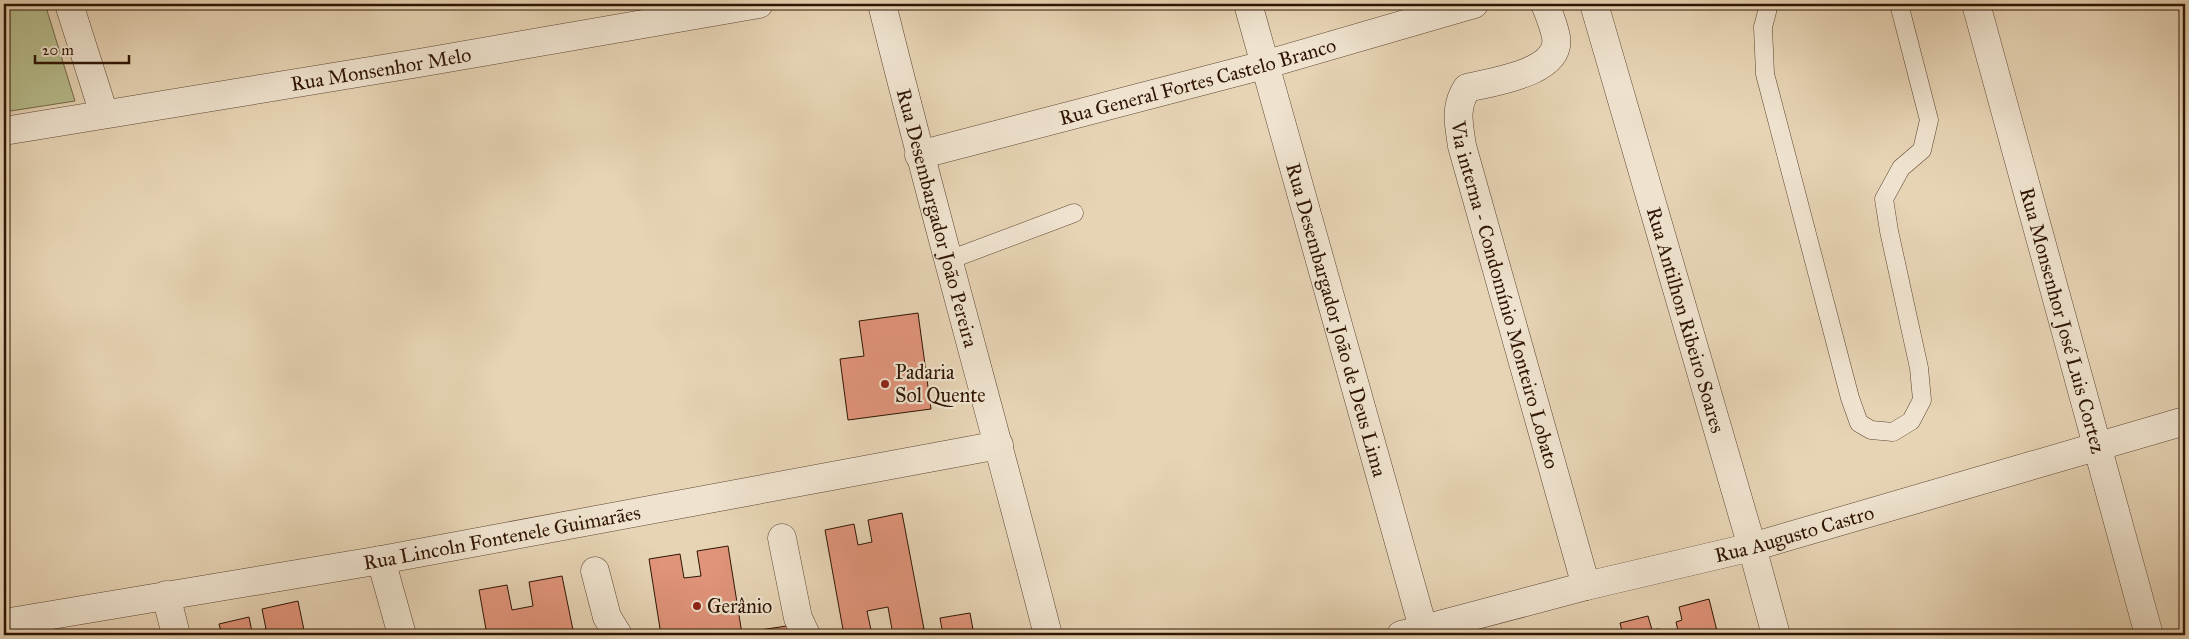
<svg xmlns="http://www.w3.org/2000/svg" width="2189" height="639" font-family="'IM FELL Great Primer',serif">
<rect width="100%" height="100%" fill="#e7d4b5"/>
<filter id="stains"><feTurbulence type="fractalNoise" baseFrequency=".004" numOctaves="4"/><feColorMatrix values="0 0 0 0 .2 0 0 0 0 .09 0 0 0 0 .02 0 0 0 .5 -.17"/></filter>
<radialGradient id="worn" r=".72"><stop offset=".6" stop-color="#630" stop-opacity="0"/><stop offset="1" stop-color="#630" stop-opacity=".3"/></radialGradient>
<!-- green -->
<polygon fill="#b7bc8c" stroke="#736848" points="4,4 45,4 75,101 4,112"/>
<!-- building -->
<g fill="#e0947a" stroke="#2f1403">
<polygon points="918,313 931,409 848,420 840,359 864,356 859,321"/>
<polygon points="902,513 924,629 893,635 888,607 867,611 871,630 844,635 825,530 854,524 858,545 872,542 868,520"/>
<polygon points="728,546 742,634 661,635 649,559 680,554 684,578 701,576 697,551"/>
<polygon points="562,576 574,635 487,635 479,590 507,585 512,610 533,606 529,582"/>
<polygon points="1709,599 1718,635 1679,635 1676,622 1682,620 1679,607"/>
<polygon points="298,601 305,635 222,635 219,624 249,617 252,632 266,629 262,609"/>
<polygon points="970,613 974,635 943,635 940,618"/>
<polygon points="1648,616 1652,630 1659,629 1661,635 1623,635 1620,623"/>
<polygon points="793,625 795,635 761,635 760,630"/>
<polygon points="924,629 925,635 893,635"/>
</g>
<g fill="none" stroke-linecap="round" stroke-linejoin="round">
<!-- service casing -->
<g stroke="#5d4430" stroke-width="19">
<g id="service">
<polyline points="1769,4 1763,27 1765,74 1850,398 1859,423 1871,430 1893,432 1911,421 1922,400 1919,368 1889,231 1884,199 1901,168 1922,150 1929,120 1899,4"/>
<polyline points="949,260 1074,213"/>
</g>
</g>
<!-- minor casing -->
<g stroke="#5d4430" stroke-width="29">
<g id="minor">
<polyline points="69,4 104,114"/>
<path id="s1" d="M 882,4 C 934,215 994,424 1048,635"/>
<path id="s2" d="M 1248,4 L 1425,635"/>
<path id="s3" d="M 1545,4 C 1549,14 1554,26 1556,37 C 1562,73 1491,82 1467,88 C 1454,108 1459,124 1462,146 L 1586,586"/>
<path id="s4" d="M 1594,4 L 1752,547 L 1776,635"/>
<path id="s5" d="M 1976,4 L 2149,635"/>
<path id="s6" d="M 4,131 L 419,63 L 759,4"/>
<path id="s7" d="M 919,155 L 1264,65 L 1474,4"/>
<polyline points="782,538 798,618 806,635"/>
<polyline points="381,560 402,635"/>
<polyline points="595,571 607,617 618,635"/>
<polyline points="166,595 176,635"/>
<path id="s8" d="M 4,623 L 381,560 L 999,445"/>
<path id="s9" d="M 1401,635 L 1586,586 L 1752,547 L 2185,421"/>
</g>
</g>
<!-- service -->
<use href="#service" stroke="#efe3cf" stroke-width="18"/>
<!-- minor -->
<use href="#minor" stroke="#efe3cf" stroke-width="28"/>
</g>
<!-- markers -->
<g fill="#8f2418" stroke="#efe3cf" stroke-width="2">
<circle cx="885" cy="384" r="5"/>
<circle cx="697" cy="606" r="5"/>
</g>
<g text-anchor="middle" dominant-baseline="central" stroke-width="4.5" stroke-linejoin="round" paint-order="stroke">
<!-- street labels -->
<g font-size="20" fill="#2f1403" stroke="#efe3cf">
<text stroke="none"><textPath href="#s6" startOffset="382">Rua Monsenhor Melo</textPath></text>
<text stroke="none"><textPath href="#s7" startOffset="288">Rua General Fortes Castelo Branco</textPath></text>
<text stroke="none"><textPath href="#s1" startOffset="221">Rua Desembargador João Pereira</textPath></text>
<text stroke="none"><textPath href="#s3" startOffset="361">Via interna - Condomínio Monteiro Lobato</textPath></text>
<text stroke="none"><textPath href="#s4" startOffset="329">Rua Antilhon Ribeiro Soares</textPath></text>
<text stroke="none"><textPath href="#s2" startOffset="328">Rua Desembargador João de Deus Lima</textPath></text>
<text stroke="none"><textPath href="#s5" startOffset="328">Rua Monsenhor José Luis Cortez</textPath></text>
<text stroke="none"><textPath href="#s9" startOffset="406">Rua Augusto Castro</textPath></text>
<text stroke="none"><textPath href="#s8" startOffset="505">Rua Lincoln Fontenele Guimarães</textPath></text>
</g>
<!-- poi labels -->
<g font-size="20" fill="#2f1403" stroke="#efe3cf" text-anchor="start">
<text x="895" y="372">Padaria<tspan x="895" dy="23">Sol Quente</tspan></text>
<text x="707" y="606">Gerânio</text>
</g>
</g>
<!-- margin -->
<rect width="2189" height="639" fill="none" stroke="#e7d4b5" stroke-width="20"/>
<rect x="5" y="5" width="2179" height="629" fill="none" stroke="#2f1403" stroke-width="2.5"/>
<rect x="10" y="10" width="2169" height="619" fill="none" stroke="#2f1403"/>
<!-- scale -->
<path d="M35 55v8h94v-8" fill="none" stroke="#2f1403" stroke-width="2.5"/>
<text x="42" y="55" font-size="15" fill="#2f1403" stroke="#efe3cf" stroke-width="4" paint-order="stroke">20 m</text>
<rect width="100%" height="100%" filter="url(#stains)"/>
<rect width="100%" height="100%" fill="url(#worn)"/>
</svg>
